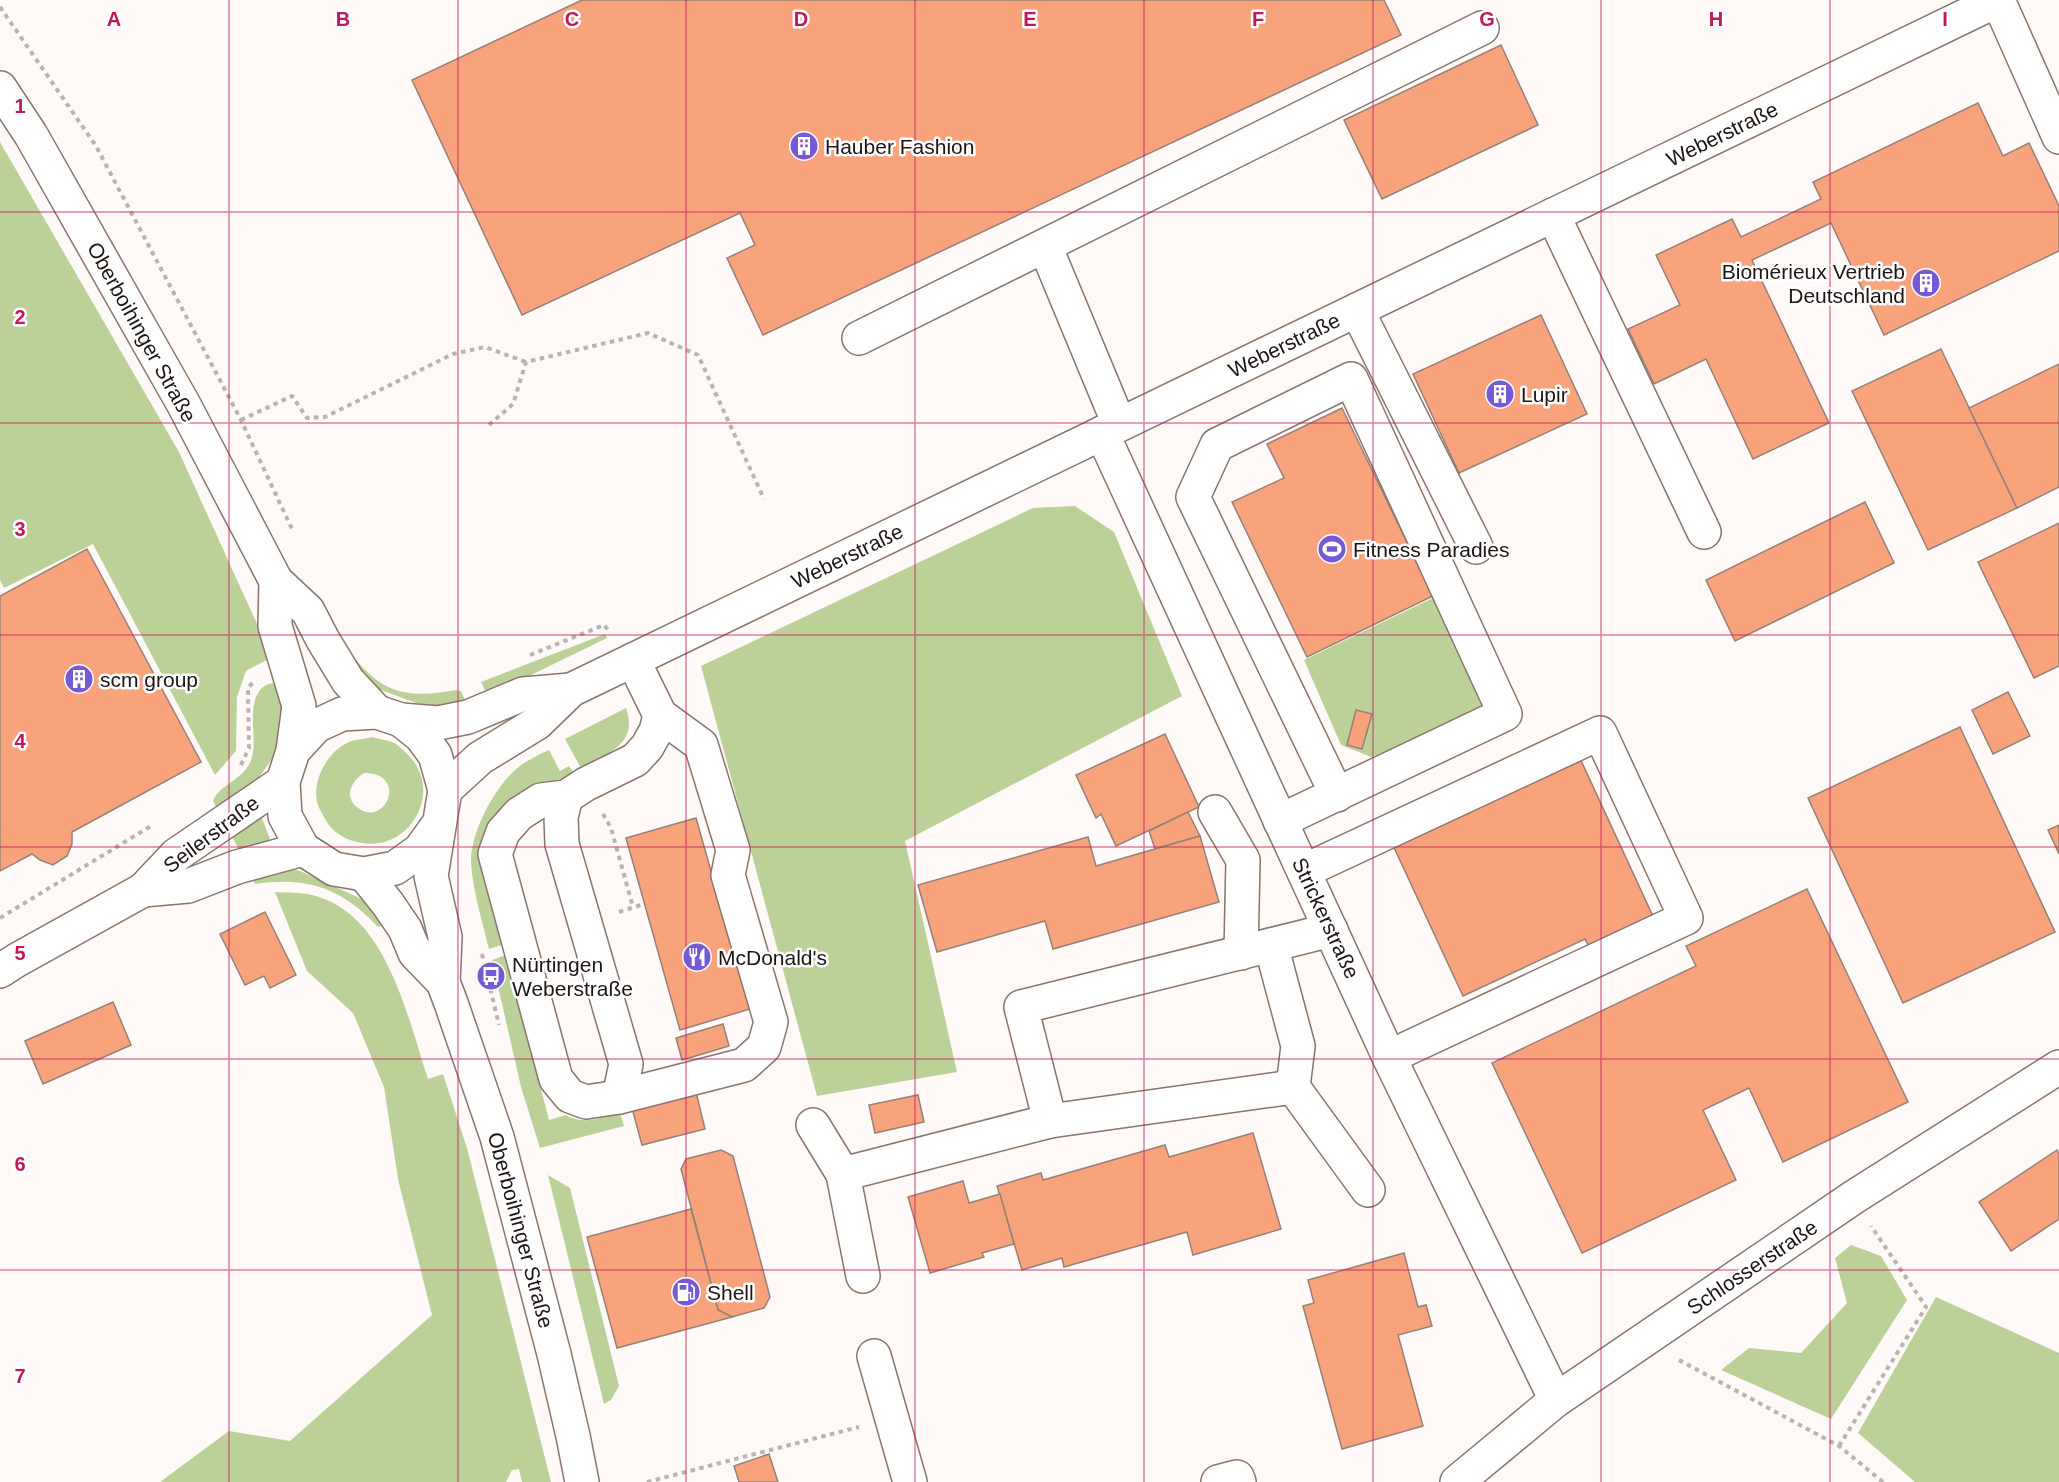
<svg xmlns="http://www.w3.org/2000/svg" width="2059" height="1482" font-family="Helvetica,sans-serif">
<rect width="100%" height="100%" fill="#fffaf7"/>
<!-- green -->
<g fill="#bcd197" fill-rule="evenodd">
<polygon points="0,142 179,452 272,657 246,671 237,697 236,751 215,775 93,544 4,588 0,580"/>
<polygon points="1075,506 1114,532 1182,696 905,841 957,1072 817,1096 701,666 1033,508"/>
<polygon points="1433,598 1485,711 1371,757 1341,745 1304,660"/>
<polygon points="605,634 607,638 488,696 481,682"/>
<path d="M 343,652 L 351,653 C 381,694 408,699 456,690 L 461,691 L 467,705 L 427,707 L 381,690 L 370,684 Z"/>
<path d="M 282,682 L 284,733 L 273,758 L 259,777 L 217,808 L 213,801 C 220,783 246,780 252,757 C 258,736 243,696 268,684 C 272,683 278,683 282,682 Z"/>
<path d="M 626,708 C 639,744 607,754 581,768 L 565,739 Z"/>
<path d="M 372,737 C 379,739 388,740 394,743 C 398,745 402,749 405,752 C 447,788 410,856 357,842 C 342,839 329,829 323,815 C 321,811 318,807 317,802 C 312,780 328,751 349,742 C 356,739 365,739 372,737 ZM 364,773 C 410,773 384,830 357,807 C 343,796 352,781 364,773 Z"/>
<path d="M 549,750 L 560,771 L 569,766 L 573,772 L 519,803 L 482,854 L 482,874 L 502,945 L 489,949 C 482,920 473,892 471,863 C 470,831 498,780 524,763 C 532,758 540,754 549,750 Z"/>
<polygon points="260,813 270,839 241,853 230,833"/>
<path d="M 285,867 L 300,871 L 353,895 L 367,902 L 387,923 L 378,927 C 342,888 307,876 255,884 L 251,875 Z"/>
<path d="M 275,892 C 287,893 301,892 312,895 C 387,913 407,1016 428,1079 L 443,1074 L 467,1148 L 551,1482 L 522,1482 L 519,1469 L 512,1470 L 506,1482 L 160,1482 L 229,1431 L 290,1441 L 432,1315 L 398,1179 L 384,1087 L 353,1013 L 307,971 Z"/>
<path d="M 506,955 L 549,1120 L 566,1115 C 583,1126 602,1117 620,1113 L 624,1126 L 540,1148 L 521,1087 L 492,960 Z"/>
<polygon points="548,1175 570,1188 619,1386 611,1400 604,1404"/>
<polygon points="1851,1245 1881,1256 1907,1300 1831,1419 1721,1370 1749,1348 1801,1353 1847,1303 1835,1258"/>
<polygon points="1936,1297 2059,1353 2059,1482 1915,1482 1858,1433"/>
</g>
<!-- building -->
<g fill="#f9a37d" stroke="#978177" stroke-width="1.5">
<polygon points="582,0 1384,0 1401,35 763,335 727,258 755,245 740,213 522,315 412,80"/>
<polygon points="1501,45 1538,125 1382,199 1344,120"/>
<polygon points="1978,103 2003,156 2029,143 2059,206 2059,251 1884,335 1831,223 1752,260 1829,423 1753,459 1706,359 1654,384 1628,329 1680,305 1656,255 1732,219 1741,237 1821,199 1813,182"/>
<polygon points="1541,315 1587,414 1459,473 1413,374"/>
<polygon points="1941,349 2017,508 1928,550 1852,391"/>
<polygon points="2059,364 2059,487 2017,508 1969,408"/>
<polygon points="1342,408 1433,596 1307,657 1232,502 1284,478 1267,444"/>
<polygon points="1865,502 1894,563 1735,641 1706,580"/>
<polygon points="2059,523 2059,666 2034,678 1978,562"/>
<polygon points="87,549 201,762 72,832 72,844 67,856 53,865 40,860 32,854 0,871 0,596"/>
<polygon points="2008,692 2030,736 1993,754 1972,710"/>
<polygon points="1356,710 1372,714 1362,749 1347,745"/>
<polygon points="1960,727 2055,932 1903,1003 1808,798"/>
<polygon points="1165,734 1199,807 1116,846 1101,814 1096,818 1076,775"/>
<polygon points="1578,754 1657,925 1593,955 1585,939 1463,996 1391,841"/>
<polygon points="1188,812 1200,836 1155,849 1149,831"/>
<polygon points="696,818 750,1009 680,1030 626,838"/>
<polygon points="2059,825 2059,854 2048,830"/>
<polygon points="1200,836 1219,902 1053,949 1045,921 937,952 918,885 1088,837 1096,866"/>
<polygon points="1807,889 1908,1102 1783,1162 1749,1088 1703,1110 1736,1180 1582,1253 1492,1063 1696,966 1686,946"/>
<polygon points="265,912 296,975 270,988 264,976 245,985 220,934"/>
<polygon points="113,1002 131,1045 43,1084 25,1041"/>
<polygon points="723,1024 729,1046 682,1060 676,1038"/>
<polygon points="696,1092 705,1129 642,1145 632,1108"/>
<polygon points="918,1095 924,1122 875,1133 869,1105"/>
<polygon points="1253,1133 1281,1229 1193,1255 1187,1232 1064,1267 1062,1258 1022,1270 997,1186 1041,1173 1043,1180 1165,1145 1169,1157"/>
<polygon points="721,1150 733,1156 770,1297 764,1308 732,1317 718,1310 681,1169 686,1159"/>
<polygon points="2057,1150 2059,1154 2059,1219 2011,1251 1979,1202"/>
<polygon points="963,1181 969,1203 1000,1194 1014,1244 982,1253 984,1257 930,1273 908,1197"/>
<polygon points="691,1209 718,1310 732,1317 617,1348 587,1237"/>
<polygon points="1404,1253 1418,1307 1426,1305 1432,1326 1398,1335 1423,1426 1342,1449 1303,1306 1314,1303 1308,1280"/>
<polygon points="769,1454 778,1482 739,1482 734,1466"/>
</g>
<g fill="none" stroke-linecap="round" stroke-linejoin="round">
<!-- minor casing -->
<g stroke="#8a746b" stroke-width="36">
<g id="minor">
<polyline points="1998,0 2059,137"/>
<polyline points="1553,215 1704,532"/>
<polyline points="1045,246 1119,424"/>
<polyline points="1357,310 1476,547"/>
<polyline points="859,338 1482,28"/>
<polyline points="1102,433 1389,1057 1556,1400"/>
<polyline points="633,660 660,715 656,731 647,747 635,760 586,784 566,797 541,800 519,814 503,832 495,854 556,1079 570,1096 586,1102 619,1097 744,1065 764,1047 771,1022 728,875 733,850 701,745 660,715"/>
<polyline points="401,720 438,723 468,717 523,694 571,690"/>
<polyline points="445,790 480,758 537,723 571,690 1998,0"/>
<polyline points="566,797 561,817 562,844 626,1064 619,1097"/>
<polyline points="1215,812 1243,860 1241,953"/>
<polyline points="1280,821 1505,714 1351,379 1217,445 1193,497 1337,795"/>
<polyline points="1304,871 1600,733 1686,918 1389,1057"/>
<polyline points="143,890 188,886 237,867 303,849"/>
<polyline points="1271,945 1298,1046 1293,1087"/>
<polyline points="0,971 17,960 143,890 176,855 283,782"/>
<polyline points="1050,1121 1293,1087 1368,1190"/>
<polyline points="813,1125 843,1174"/>
<polyline points="863,1276 843,1174 1050,1121 1021,1007 1331,930"/>
<polyline points="874,1356 910,1482"/>
<polyline points="1218,1482 1237,1477 1239,1482"/>
<polyline points="1457,1482 1556,1400 1854,1197 2059,1067"/>
</g>
</g>
<!-- major casing -->
<g stroke="#8a746b" stroke-width="36">
<g id="major">
<polyline points="0,88 31,135 184,405 276,581 308,611 323,640 348,681 377,712"/>
<polyline points="276,581 275,626 299,706 293,751"/>
<polyline points="438,825 420,850 395,868 364,874 334,869 303,849 285,816 283,782 293,751 316,726 342,714 377,712 401,720 421,736 435,755 445,790 431,876 445,937 443,982"/>
<polyline points="364,874 388,904 405,929 415,953 443,982 451,1003 497,1137 554,1354 573,1436 582,1482"/>
</g>
</g>
<!-- path -->
<g stroke="#bab3b0" stroke-width="4" stroke-dasharray="4.5 4.5" stroke-linecap="butt">
<polyline points="0,7 96,146 241,420 292,529"/>
<polyline points="241,420 292,396 307,418 325,417 453,354 485,347 526,362"/>
<polyline points="489,425 513,404 526,362 648,333 698,355 764,499"/>
<polyline points="530,655 604,625 610,632"/>
<polyline points="241,765 249,748 248,688 254,681"/>
<polyline points="603,814 611,828 633,907"/>
<polyline points="619,912 644,904"/>
<polyline points="0,918 151,826"/>
<polyline points="482,954 499,1025"/>
<polyline points="1679,1360 1839,1446 1883,1482"/>
<polyline points="1839,1446 1926,1307 1871,1226"/>
<polyline points="647,1482 859,1427"/>
</g>
<!-- minor -->
<use href="#minor" stroke="#fff" stroke-width="33"/>
<!-- major -->
<use href="#major" stroke="#fff" stroke-width="33"/>
</g>
<!-- grid -->
<path fill="none" stroke="#c2185b" stroke-width="1.5" stroke-opacity="0.55" d="M 229,0 L 229,1482M 458,0 L 458,1482M 686,0 L 686,1482M 915,0 L 915,1482M 1144,0 L 1144,1482M 1373,0 L 1373,1482M 1601,0 L 1601,1482M 1830,0 L 1830,1482M 0,212 L 2059,212M 0,423 L 2059,423M 0,635 L 2059,635M 0,847 L 2059,847M 0,1059 L 2059,1059M 0,1270 L 2059,1270"/>
<!-- icons -->
<defs>
<g id="building-disc" transform="scale(1.5)"><circle r="9.5" fill="#765ad4" stroke="#fff"/><path d="M-4-6H4V6H1V3H-1V6H-4ZM-2.5-4.3h1.7v1.8h-1.7ZM.8-4.3h1.7v1.8H.8ZM-2.5-1h1.7V.8h-1.7ZM.8-1h1.7V.8H.8Z" fill="#fff"/></g>
<g id="stadium-disc" transform="scale(1.5)"><circle r="9.5" fill="#765ad4" stroke="#fff"/><path d="M0-5a6.5 5 0 1 0 0 10a6.5 5 0 1 0 0-10ZM-3.5-1.8h7v3.6h-7Z" fill="#fff"/></g>
<g id="restaurant-disc" transform="scale(1.5)"><circle r="9.5" fill="#765ad4" stroke="#fff"/><path d="M-5-6h1v4h1v-4h1v4h1v-4h1v5L-1.5 .5V6h-2V.5L-5-1ZM5-6V6H3V1.5H1.5Q1.5-4 5-6Z" fill="#fff"/></g>
<g id="bus-disc" transform="scale(1.5)"><circle r="9.5" fill="#765ad4" stroke="#fff"/><path d="M-5-6H5V4H4V6H2V4H-2V6H-4V4H-5ZM-3.5-4V0h7V-4ZM-3.5 1.2v1.5H-2V1.2ZM2 1.2v1.5H3.5V1.2Z" fill="#fff"/></g>
<g id="fuel-disc" transform="scale(1.5)"><circle r="9.5" fill="#765ad4" stroke="#fff"/><path d="M-5.5-6h7V0h2V4h1.3V-2.5L3-4.5l.8-.8L6-3V5H2.5V1h-1V6h-7ZM-4.2-4.7v3.2H.2V-4.7Z" fill="#fff"/></g>
</defs>
<g fill-rule="evenodd">
<use href="#building-disc" x="804" y="146"/>
<use href="#building-disc" x="1926" y="283"/>
<use href="#building-disc" x="1500" y="394"/>
<use href="#stadium-disc" x="1332" y="549"/>
<use href="#building-disc" x="79" y="679"/>
<use href="#restaurant-disc" x="697" y="957"/>
<use href="#bus-disc" x="491" y="976"/>
<use href="#fuel-disc" x="686" y="1292"/>
</g>
<g text-anchor="middle" dominant-baseline="central" stroke-width="5" stroke-linejoin="round" paint-order="stroke">
<!-- street labels -->
<g font-size="21" fill="#1e1512" stroke="#fff">
<text transform="translate(1722 134) rotate(-26)">Weberstraße</text>
<text transform="translate(142 332) rotate(61)">Oberboihinger Straße</text>
<text transform="translate(1284 345) rotate(-26)">Weberstraße</text>
<text transform="translate(847 556) rotate(-26)">Weberstraße</text>
<text transform="translate(211 834) rotate(-37)">Seilerstraße</text>
<text transform="translate(1326 918) rotate(65)">Strickerstraße</text>
<text transform="translate(521 1230) rotate(75)">Oberboihinger Straße</text>
<text transform="translate(1752 1267) rotate(-34)">Schlosserstraße</text>
</g>
<!-- poi labels -->
<g font-size="21" fill="#1e1512" stroke="#fff" text-anchor="start">
<text x="825" y="146">Hauber Fashion</text>
<text x="1905" y="271" text-anchor="end">Biomérieux Vertrieb<tspan x="1905" dy="24">Deutschland</tspan></text>
<text x="1521" y="394">Lupir</text>
<text x="1353" y="549">Fitness Paradies</text>
<text x="100" y="679">scm group</text>
<text x="718" y="957">McDonald's</text>
<text x="512" y="964">Nürtingen<tspan x="512" dy="24">Weberstraße</tspan></text>
<text x="707" y="1292">Shell</text>
</g>
</g>
<g font-size="20" text-anchor="middle" font-weight="bold" fill="#c2185b" stroke="#fff" stroke-width="5" stroke-linejoin="round" paint-order="stroke">
<text x="114" y="26">A</text>
<text x="343" y="26">B</text>
<text x="572" y="26">C</text>
<text x="801" y="26">D</text>
<text x="1030" y="26">E</text>
<text x="1258" y="26">F</text>
<text x="1487" y="26">G</text>
<text x="1716" y="26">H</text>
<text x="1945" y="26">I</text>
<text x="20" y="113">1</text>
<text x="20" y="324">2</text>
<text x="20" y="536">3</text>
<text x="20" y="748">4</text>
<text x="20" y="960">5</text>
<text x="20" y="1171">6</text>
<text x="20" y="1383">7</text>
</g>
</svg>
